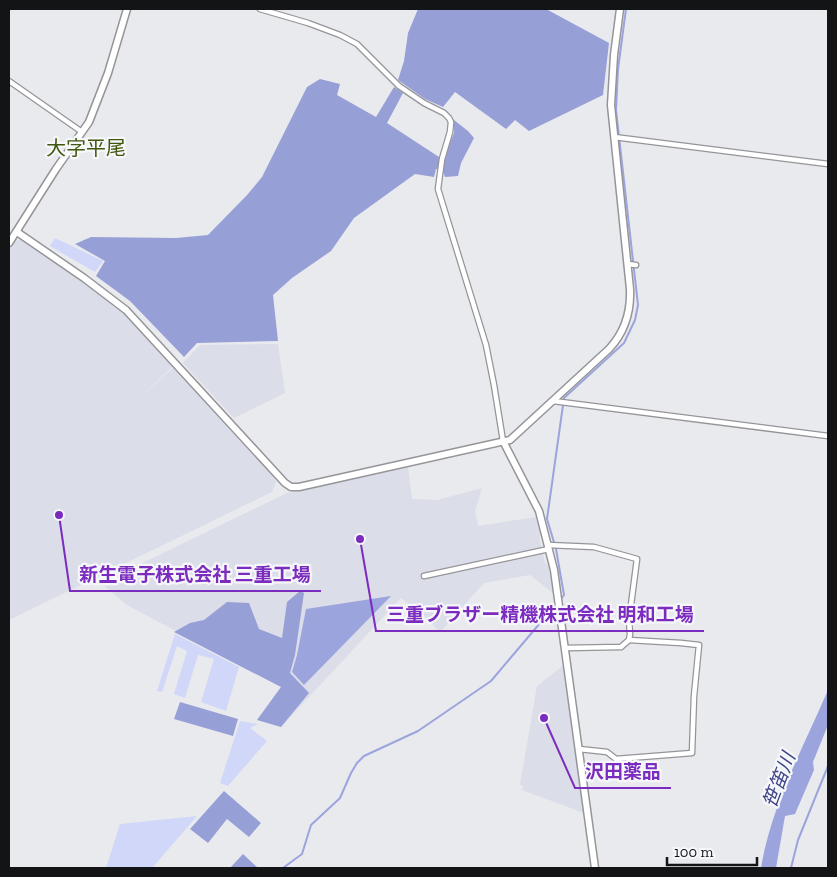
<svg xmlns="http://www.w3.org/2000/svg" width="837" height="877" font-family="'Zilla Slab','Noto Sans JP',serif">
<rect width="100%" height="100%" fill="#e9eaee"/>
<!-- built -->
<g fill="#dbdde9">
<polygon points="21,239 111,301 132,321 173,366 136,401 174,367 272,475 276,482 272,492 9,620 9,251 16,241"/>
<polygon points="278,344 285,393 234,418 183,363 200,345"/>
<polygon points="408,467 412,499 437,500 482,488 475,511 478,526 536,517 541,534 539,537 545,563 550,567 554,594 530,575 484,583 440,632 415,607 411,606 401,598 281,727 257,720 281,687 127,605 101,583 287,493"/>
<polygon points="564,665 584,813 522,790 523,786 520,785 537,686"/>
</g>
<!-- green -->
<g fill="#d0d7f8">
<polygon points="55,238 103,261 95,272 50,246"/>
<polygon points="175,634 239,667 226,711 201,702 214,659 198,655 185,698 174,694 187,651 177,646 162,692 157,691"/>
<polygon points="240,721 258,724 250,728 267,741 228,786 220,783"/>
<polygon points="197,816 152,868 106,868 120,824"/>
</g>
<!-- forest -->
<g fill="#979fd7">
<polygon points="418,9 546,9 609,43 603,95 529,131 515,120 506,129 455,92 443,107 425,99 398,80 404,61 408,33"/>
<polygon points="320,79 340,84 337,95 376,117 394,87 403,93 387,123 439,157 445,156 454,133 454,120 468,131 474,138 461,163 458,176 445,177 442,169 436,169 434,177 415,174 354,218 331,251 292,278 273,295 278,341 197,343 184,357 130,301 96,276 105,261 75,244 91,237 176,238 208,235 248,194 262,177 307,87"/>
<polygon points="300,591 304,593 295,655 290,673 309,693 281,727 257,720 281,687 174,632 190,623 204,620 227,602 249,603 259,629 282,638 287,602"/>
<polygon points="180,702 238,719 233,736 174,719"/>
<polygon points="224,791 261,823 249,837 227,819 208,843 190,829"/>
<polygon points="243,854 258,868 230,868"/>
</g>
<!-- water -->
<g fill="#9ca4dd">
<polygon points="391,596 304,685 292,672 297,655 306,609"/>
<path d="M 828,690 L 828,725 L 813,762 L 814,770 L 795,814 L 785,816 L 776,868 L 761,868 C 771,806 803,748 828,690 Z"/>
</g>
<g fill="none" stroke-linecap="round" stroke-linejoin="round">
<!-- stream -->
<g stroke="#9ca4dd" stroke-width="2">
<polyline points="560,600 564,595 556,549 547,519 564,398 624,343 635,320 638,305 616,110 618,69 626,9"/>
<polyline points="283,868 302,854 311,825 340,798 351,773 357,763 364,756 418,731 491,681 557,603"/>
<polyline points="791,868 798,840 828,766"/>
</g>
<!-- street casing -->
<g stroke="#959599" stroke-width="7">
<g id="street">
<polyline points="260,9 308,23 340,35 357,44 399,86 424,103 444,113 449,118 451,122 450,132 442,159 438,189 486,345 494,385 503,441"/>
<polyline points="9,81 82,132"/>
<polyline points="614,137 828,164"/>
<polyline points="627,264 636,265"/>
<polyline points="553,401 828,436"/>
<polyline points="548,545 594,547 637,559 629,620 630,634 629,640 621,647 565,648"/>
<polyline points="424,576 549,549"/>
<polyline points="579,749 607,752 616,759 692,753 694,696 699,645 681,643 629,640"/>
</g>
</g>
<!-- secondary casing -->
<g stroke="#959599" stroke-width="9">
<g id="secondary">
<path d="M 17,232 L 84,278 L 126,310 L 285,483 L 291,487 L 299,487 L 510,440 L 609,349 C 625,332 631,312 630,289 L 611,105 L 614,55 L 620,9"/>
<polyline points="9,243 56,169 89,122 108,73 127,9"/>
<polyline points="503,441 539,511 554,570 595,868"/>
</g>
</g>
<!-- street -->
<use href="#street" stroke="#fff" stroke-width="4.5"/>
<!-- secondary -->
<use href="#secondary" stroke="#fff" stroke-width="6"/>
</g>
<g text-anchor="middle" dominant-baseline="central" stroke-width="4.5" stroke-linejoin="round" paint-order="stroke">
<!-- water labels -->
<g font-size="19" font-style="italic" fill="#3f4488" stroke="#f6f7fb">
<text transform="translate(779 780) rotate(-69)">笹笛川</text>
</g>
<!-- quarter labels -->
<g font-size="20" fill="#41570c" stroke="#f6f7fb">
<text x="86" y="148">大字平尾</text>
</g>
</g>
<!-- callouts -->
<path fill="none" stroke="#7b2cbf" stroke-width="2" d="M59 515L70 591H321M360 539L376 631H704M544 718L575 788H671"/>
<g fill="#7b2cbf" stroke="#f6f7fb" stroke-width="2">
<circle cx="59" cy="515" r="5"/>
<circle cx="360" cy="539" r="5"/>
<circle cx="544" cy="718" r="5"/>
</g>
<g font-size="19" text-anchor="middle" font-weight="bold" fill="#7b2cbf" stroke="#f6f7fb" stroke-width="4.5" stroke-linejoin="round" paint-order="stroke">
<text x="195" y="581">新生電子株式会社 三重工場</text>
<text x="540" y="621">三重ブラザー精機株式会社 明和工場</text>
<text x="623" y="778">沢田薬品</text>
</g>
<!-- border -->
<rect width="837" height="877" fill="none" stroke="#131415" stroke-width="20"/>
<!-- scale -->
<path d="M667 857v8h90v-8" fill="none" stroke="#131415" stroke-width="2.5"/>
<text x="674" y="857" font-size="15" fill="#131415" stroke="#f6f7fb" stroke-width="4" paint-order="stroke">100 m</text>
</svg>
